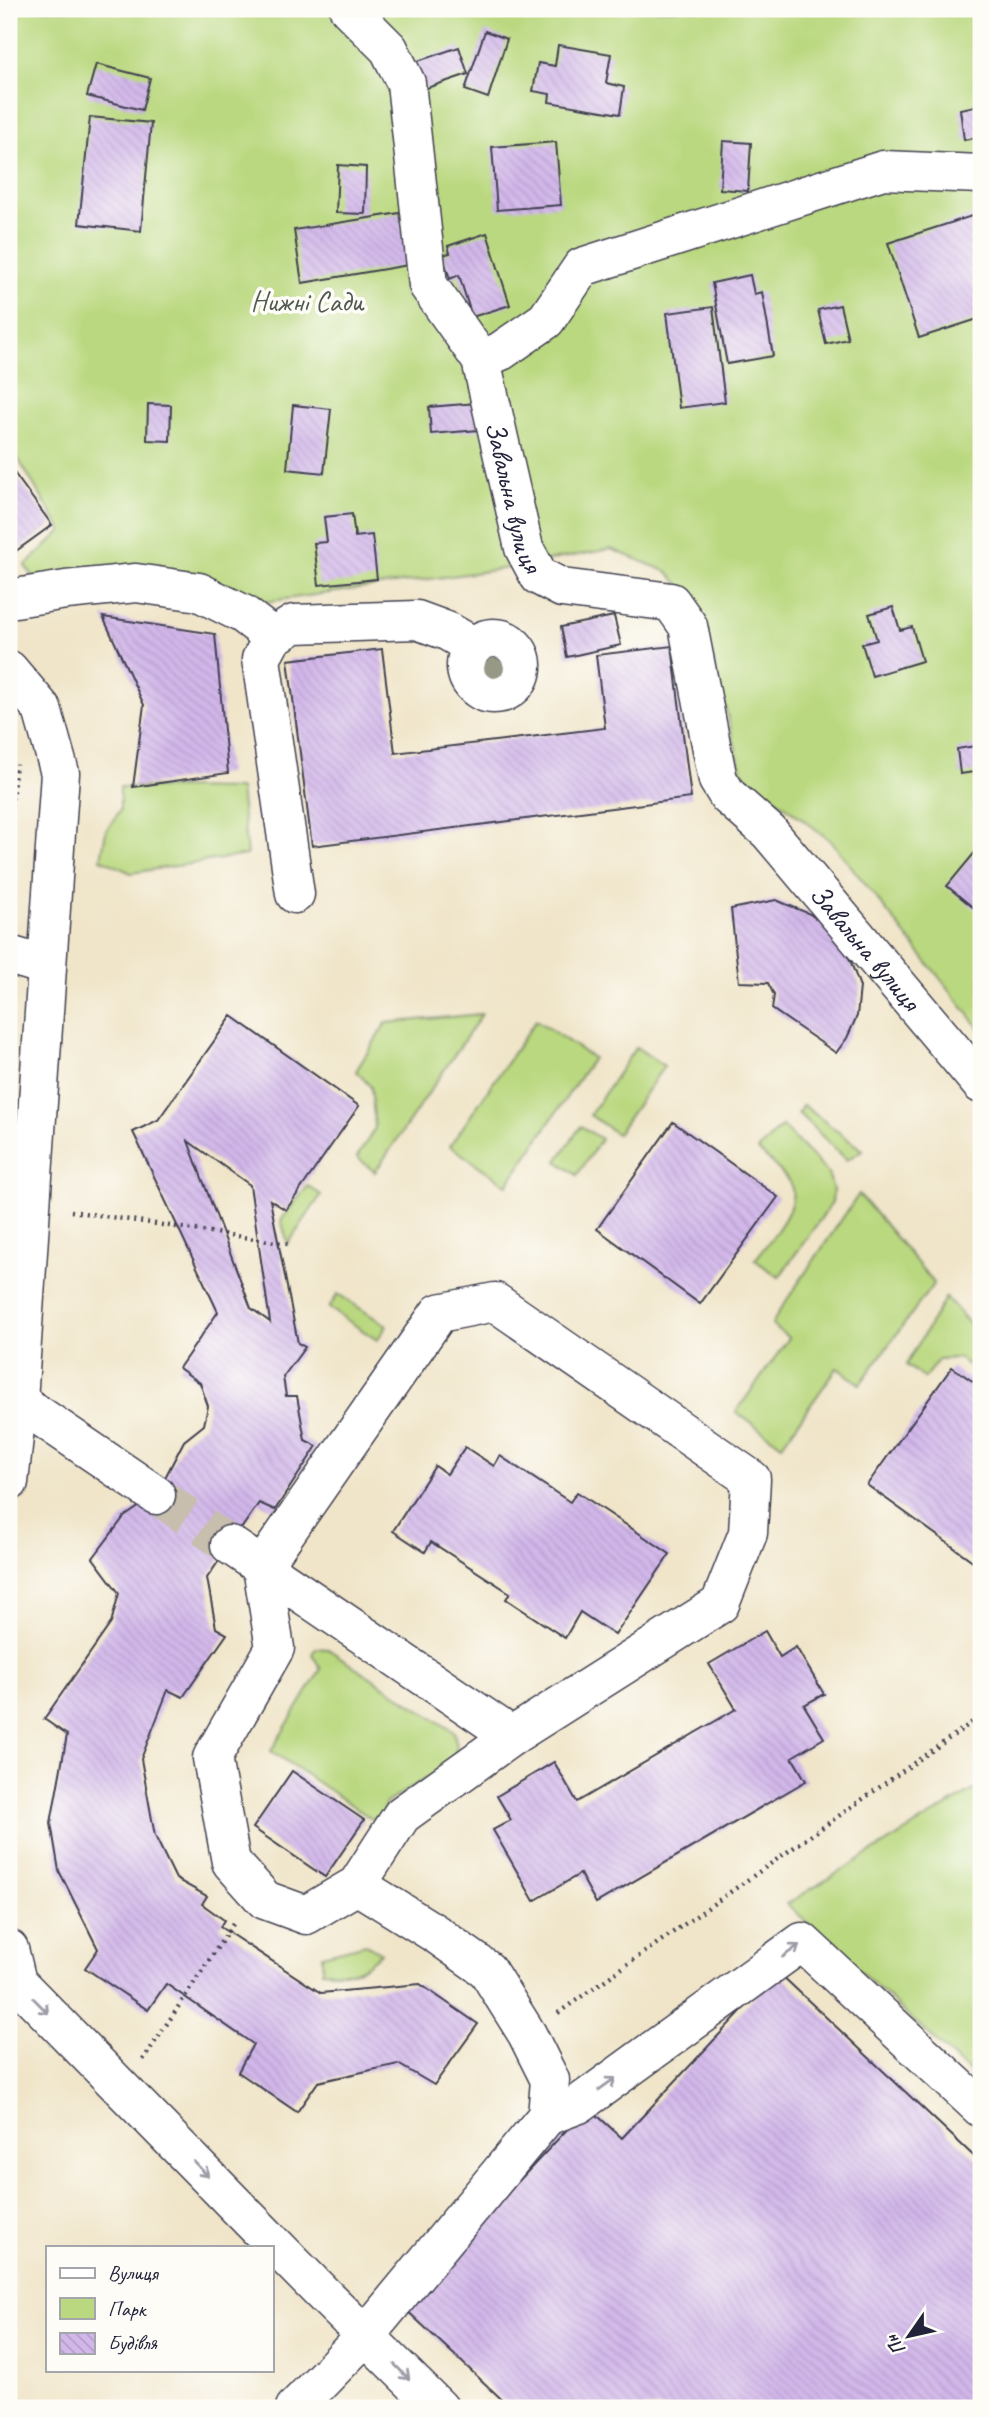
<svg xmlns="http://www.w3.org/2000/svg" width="990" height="2417" font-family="Caveat,sans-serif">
<defs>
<pattern id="building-back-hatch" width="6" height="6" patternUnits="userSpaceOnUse" patternTransform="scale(1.75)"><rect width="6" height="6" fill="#d2b7ea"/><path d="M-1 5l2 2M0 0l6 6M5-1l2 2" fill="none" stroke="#b49dca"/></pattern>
</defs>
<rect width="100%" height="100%" fill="#fdfcf7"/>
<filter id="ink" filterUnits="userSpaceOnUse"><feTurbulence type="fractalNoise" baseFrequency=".0143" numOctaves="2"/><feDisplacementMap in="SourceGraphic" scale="14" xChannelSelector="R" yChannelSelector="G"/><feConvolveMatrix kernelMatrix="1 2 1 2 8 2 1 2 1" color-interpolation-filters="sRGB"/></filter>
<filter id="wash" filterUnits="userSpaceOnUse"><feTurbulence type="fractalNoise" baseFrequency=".00686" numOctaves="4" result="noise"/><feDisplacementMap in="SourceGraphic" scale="28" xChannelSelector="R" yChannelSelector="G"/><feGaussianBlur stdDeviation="1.57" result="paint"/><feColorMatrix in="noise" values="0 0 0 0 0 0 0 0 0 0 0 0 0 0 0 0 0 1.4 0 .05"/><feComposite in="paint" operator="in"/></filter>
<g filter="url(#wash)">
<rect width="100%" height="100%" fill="#f0e5c9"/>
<!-- green -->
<g fill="#bad87f" stroke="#6e7d5d" stroke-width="2">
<polygon points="9,9 981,9 981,1030 831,841 742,773 700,607 668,572 611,549 502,569 220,608 133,594 52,599 25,566 62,531 9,444"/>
<polygon points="120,787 240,789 247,855 131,873 101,859 106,831 120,810"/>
<polygon points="482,1014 375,1172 357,1157 375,1128 371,1087 356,1071 386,1023"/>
<polygon points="536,1020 593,1058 507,1185 450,1146"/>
<polygon points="636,1047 664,1066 617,1134 590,1115"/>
<polygon points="803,1105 862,1150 847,1160 798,1113"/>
<polygon points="581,1126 601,1139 577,1175 557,1161"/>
<path d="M 782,1126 L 828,1173 L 833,1189 L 832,1203 L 779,1277 L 755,1260 C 768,1242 804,1204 789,1182 C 781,1170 768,1160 758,1150 Z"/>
<polygon points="308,1186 321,1195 288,1244 281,1220"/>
<polygon points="859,1194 934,1283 860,1384 837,1368 782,1445 736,1412 789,1338 772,1325 778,1313"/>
<polygon points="338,1294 387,1326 377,1340 329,1308"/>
<polygon points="946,1297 981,1337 981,1373 958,1358 939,1359 924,1378 906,1365"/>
<polygon points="316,1648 328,1649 454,1732 457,1747 453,1762 386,1803 382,1816 372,1819 271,1751 321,1669 312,1654"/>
<polygon points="975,1789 981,1793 981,2083 787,1904"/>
<path d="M 366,1944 L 381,1953 C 360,1973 351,1974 322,1971 L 322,1955 Z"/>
</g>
<g id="blocks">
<!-- building -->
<g fill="url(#building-back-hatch)" fill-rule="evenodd">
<polygon points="485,31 507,39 488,98 465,90"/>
<polygon points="558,45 611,54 606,83 624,87 620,114 549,102 550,94 533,91 538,63 555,66"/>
<polygon points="459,47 468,74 424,89 415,62"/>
<polygon points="96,64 150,78 142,110 87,96"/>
<polygon points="981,105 981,137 964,140 960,109"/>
<polygon points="90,117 151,123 141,231 79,224"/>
<polygon points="723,141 751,143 748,191 720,189"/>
<polygon points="556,142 561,205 497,210 492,147"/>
<polygon points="338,165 366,167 365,214 336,213"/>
<polygon points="400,213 409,265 302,283 294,230"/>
<polygon points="981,213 981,318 919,338 888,243"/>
<polygon points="487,233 510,305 472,317 459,275 450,279 442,255 450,253 448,246"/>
<polygon points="750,275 754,294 762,292 773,356 727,364 712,283"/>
<polygon points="840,305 848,339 826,344 818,310"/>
<polygon points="713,307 725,402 679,408 667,313"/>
<polygon points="477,403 479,430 431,434 429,407"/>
<polygon points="148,404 171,405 170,441 147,440"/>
<polygon points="293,405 331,409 324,473 287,469"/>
<polygon points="9,466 52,525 9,556"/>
<polygon points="352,514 355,537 372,535 377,579 319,585 314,543 327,542 324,517"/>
<polygon points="893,607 900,630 912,627 922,661 872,676 862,644 877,640 869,614"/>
<polygon points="614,616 621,645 567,657 561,627"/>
<polygon points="103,617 215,634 228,773 133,787 144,705"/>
<polygon points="672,646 691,798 312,846 288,660 382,649 395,753 605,728 596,655"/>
<polygon points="981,745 981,771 960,774 957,749"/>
<polygon points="981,845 981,914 947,886"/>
<polygon points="776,900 810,914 833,932 850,960 860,987 857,1016 847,1038 836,1053 772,1009 774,995 768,983 739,982 731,909"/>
<path d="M 232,1016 L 359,1106 L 286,1210 L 270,1200 L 298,1343 L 305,1347 L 283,1377 L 286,1396 L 297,1396 L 305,1440 L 317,1446 L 275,1510 L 259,1503 L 207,1578 L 216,1628 L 227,1634 L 183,1697 L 168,1690 L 141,1759 L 155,1836 L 176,1879 L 207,1896 L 202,1904 L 224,1920 L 220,1927 L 321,1993 L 420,1984 L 478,2024 L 434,2085 L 398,2064 L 318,2082 L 297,2112 L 238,2072 L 253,2044 L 166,1984 L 148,2010 L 85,1968 L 98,1949 L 59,1871 L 51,1823 L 67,1735 L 44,1719 L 111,1623 L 119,1593 L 93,1558 L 124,1517 L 156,1495 L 184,1441 L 204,1425 L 208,1406 L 200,1383 L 179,1368 L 218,1312 L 133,1132 L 158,1120 ZM 188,1141 L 250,1185 L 270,1322 L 251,1308 Z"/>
<polygon points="673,1122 778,1197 700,1304 597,1229"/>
<polygon points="952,1367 981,1387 981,1567 867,1485"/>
<polygon points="465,1447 494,1466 500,1456 570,1502 577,1492 670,1554 615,1635 580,1612 565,1638 506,1599 510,1593 431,1542 425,1552 393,1531 435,1466 447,1474"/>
<polygon points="765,1631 780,1657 796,1647 824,1694 804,1705 824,1738 792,1757 806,1781 596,1903 580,1874 534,1901 493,1830 511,1820 497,1796 554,1762 577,1802 736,1709 709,1664"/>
<polygon points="292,1771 364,1820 325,1877 253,1828"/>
<polygon points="778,1972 981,2163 981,2408 511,2408 402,2306 588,2107 622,2138"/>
</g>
</g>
</g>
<g filter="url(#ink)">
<use href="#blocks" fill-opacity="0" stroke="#413f50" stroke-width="2"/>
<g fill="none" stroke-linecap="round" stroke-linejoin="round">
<!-- minor-tunnel -->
<polyline stroke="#c7bead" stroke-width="38" stroke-dasharray="38 19" stroke-linecap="butt" points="156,1495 230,1545"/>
<!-- minor casing -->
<g stroke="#413f50" stroke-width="41">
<g id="minor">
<path id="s1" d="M 349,9 L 389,49 L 406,83 L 428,285 L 481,360 L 524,548 L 539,576 L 562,588 L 671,602 L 688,626 L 718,780 L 728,796 L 769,832 L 981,1084"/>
<polyline points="481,360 501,351 546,320 582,267 883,170 981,174"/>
<polyline points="9,599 66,590 136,583 199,592 243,614 273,637"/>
<circle cx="494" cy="666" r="28"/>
<polyline points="9,670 42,709 60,773 18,1401 9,1482"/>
<polyline points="295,894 261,659 273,637 294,624 417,620 447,631 473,646"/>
<polyline points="9,955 46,966"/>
<polyline points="18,1401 156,1495"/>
<polyline points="230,1545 512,1736"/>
<polyline points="9,1949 17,1982 321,2292 439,2408"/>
<polyline points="547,2116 579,2104 802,1942 981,2108"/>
<polyline points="295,2408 365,2336 547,2116 550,2080 527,2034 487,1970 436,1934 357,1885 402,1815 512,1736 720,1604 748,1533 751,1479 495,1302 439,1313 262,1567 275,1648 212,1758 231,1862 265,1900 306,1915 357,1885"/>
</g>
</g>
<!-- path -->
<g stroke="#413f50" stroke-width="4.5" stroke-dasharray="2 5" stroke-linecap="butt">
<polyline points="9,827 16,764"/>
<polyline points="71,1211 288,1244"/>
<polyline points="558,2013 981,1716"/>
<polyline points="143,2060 235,1921"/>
</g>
<!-- minor -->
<use href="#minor" stroke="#fff" stroke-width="38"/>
</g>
<!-- trees -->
<circle fill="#989886" cx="494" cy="668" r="10"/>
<!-- one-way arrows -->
<defs><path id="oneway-shaft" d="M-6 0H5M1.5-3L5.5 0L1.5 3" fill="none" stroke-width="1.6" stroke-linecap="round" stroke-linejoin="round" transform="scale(1.75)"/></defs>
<g stroke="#9c9ca7">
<use href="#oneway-shaft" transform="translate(791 1951) rotate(-36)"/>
<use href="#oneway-shaft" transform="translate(41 2006) rotate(45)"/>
<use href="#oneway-shaft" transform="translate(607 2084) rotate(-36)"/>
<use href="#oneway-shaft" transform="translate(201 2169) rotate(46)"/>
<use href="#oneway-shaft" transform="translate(402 2372) rotate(45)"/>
</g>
</g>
<g text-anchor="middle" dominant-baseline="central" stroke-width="7" stroke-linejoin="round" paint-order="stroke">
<!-- park labels -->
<g font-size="28" fill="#50594f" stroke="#fdfcf7">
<text x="307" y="301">Нижні Сади</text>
</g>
<!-- street labels -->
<g font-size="28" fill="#22223b" stroke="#fdfcf7">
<text stroke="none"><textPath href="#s1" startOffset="530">Завальна вулиця</textPath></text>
<text stroke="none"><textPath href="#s1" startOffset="1160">Завальна вулиця</textPath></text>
</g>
</g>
<!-- margin -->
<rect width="990" height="2417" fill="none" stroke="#fdfcf7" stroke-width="35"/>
<!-- legend -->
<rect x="46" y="2246" width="228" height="126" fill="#fdfcf7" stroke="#a5a5ac" stroke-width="2"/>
<rect x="60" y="2268" width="35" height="10" fill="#ffffff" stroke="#a5a5ac" stroke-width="2"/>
<text x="108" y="2280" font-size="21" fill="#22223b">Вулиця</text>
<rect x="60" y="2298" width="35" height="21" fill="#bad87f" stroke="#a5a5ac" stroke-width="2"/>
<text x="108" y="2316" font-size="21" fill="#22223b">Парк</text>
<rect x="60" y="2333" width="35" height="21" fill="url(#building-back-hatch)" stroke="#a5a5ac" stroke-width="2"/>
<text x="108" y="2350" font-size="21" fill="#22223b">Будівля</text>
<!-- north arrow -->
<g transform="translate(909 2336) rotate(236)" stroke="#fdfcf7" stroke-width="5" paint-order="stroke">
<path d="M0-5L12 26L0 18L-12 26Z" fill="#22223b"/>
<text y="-10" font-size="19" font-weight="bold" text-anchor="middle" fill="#22223b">Пн</text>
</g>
</svg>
